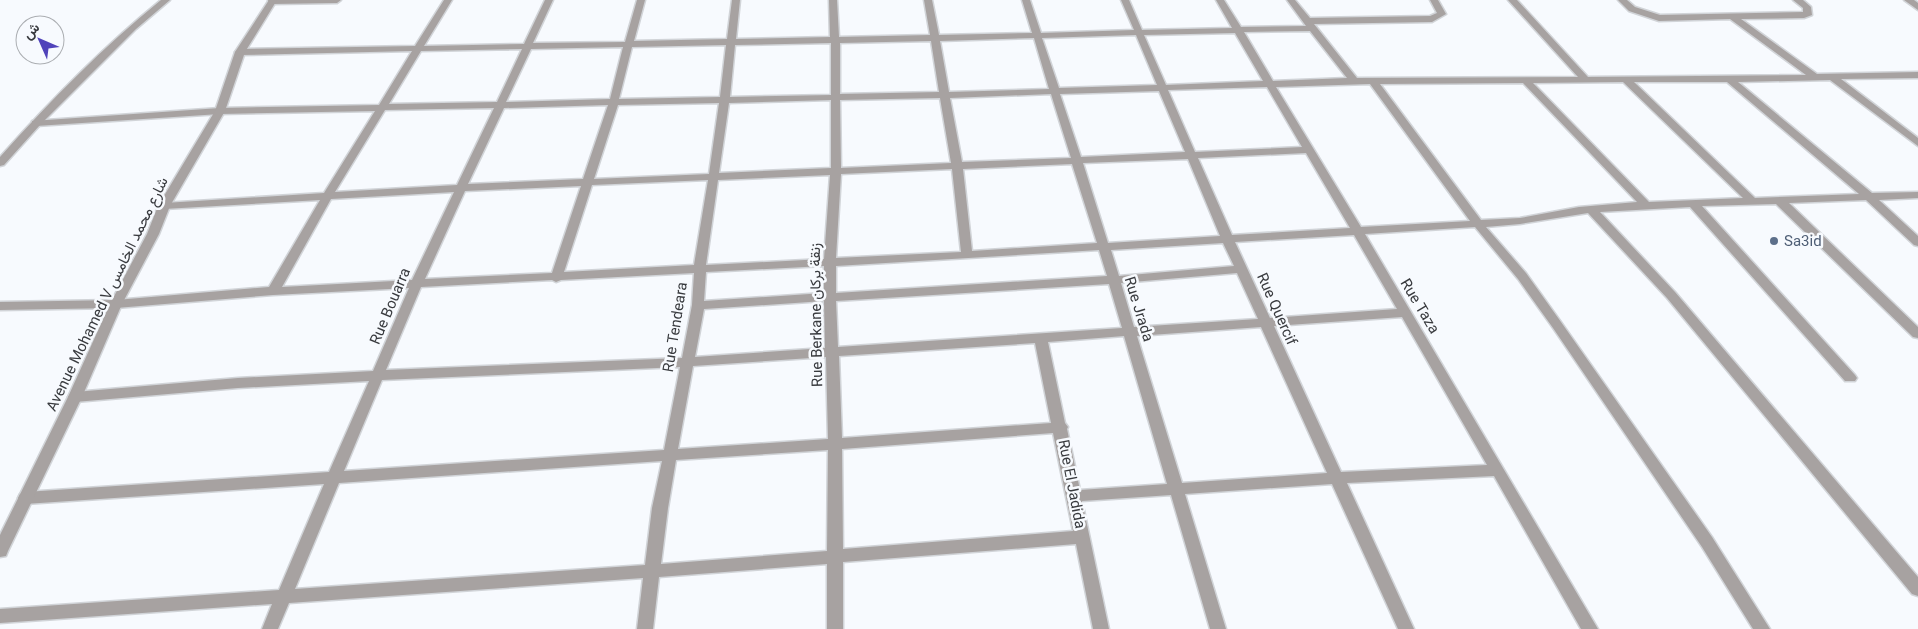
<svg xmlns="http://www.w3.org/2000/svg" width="1918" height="629" font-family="Roboto,Vazirmatn,sans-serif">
<rect width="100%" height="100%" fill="#f7fafe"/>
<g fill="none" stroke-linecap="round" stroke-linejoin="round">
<!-- minor casing -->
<g stroke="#d1d4d8" stroke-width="3">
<g id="minor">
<polygon points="268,0 341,0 337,3 272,4 269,3"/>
<path d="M 444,0 L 452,0 L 424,46 L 524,44 L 545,0 L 553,0 L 533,43 L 625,42 L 637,0 L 645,0 L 634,41 L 727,39 L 732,0 L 740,0 L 736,39 L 830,37 L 829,0 L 837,0 L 839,37 L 930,35 L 924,0 L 932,0 L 939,35 L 1032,33 L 1022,0 L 1030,0 L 1041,33 L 1134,30 L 1121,0 L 1129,0 L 1142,30 L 1232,28 L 1216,0 L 1224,0 L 1241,27 L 1306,26 L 1287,0 L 1295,0 L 1310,18 L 1430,16 L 1437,13 L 1430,0 L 1438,0 L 1446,14 L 1432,22 L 1314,24 L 1357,78 L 1578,77 L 1508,0 L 1517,0 L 1588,77 L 1806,75 L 1730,19 L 1659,21 L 1629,11 L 1618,0 L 1627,0 L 1635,7 L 1660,15 L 1803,12 L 1803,8 L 1793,0 L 1803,0 L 1811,7 L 1812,15 L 1804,18 L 1741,19 L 1817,74 L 1918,72 L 1918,78 L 1841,79 L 1918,138 L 1918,146 L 1830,80 L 1738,82 L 1872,193 L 1918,192 L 1918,198 L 1879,200 L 1918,236 L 1918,246 L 1914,245 L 1866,200 L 1789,203 L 1918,327 L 1918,338 L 1913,337 L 1776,204 L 1702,206 L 1855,375 L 1857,378 L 1855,381 L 1845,381 L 1690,207 L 1600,212 L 1675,292 L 1918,577 L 1918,596 L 1912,594 L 1667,298 L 1588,213 L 1520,224 L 1486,227 L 1526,273 L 1561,322 L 1712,537 L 1770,629 L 1753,629 L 1702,547 L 1553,328 L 1518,279 L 1475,227 L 1365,234 L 1598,629 L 1581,629 L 1494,476 L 1347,483 L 1414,629 L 1398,629 L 1332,484 L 1185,494 L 1226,629 L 1210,629 L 1171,495 L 1082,501 L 1109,629 L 1093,629 L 1076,544 L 843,562 L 843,629 L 827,629 L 827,564 L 659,577 L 653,629 L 637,629 L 643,578 L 289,603 L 278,629 L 262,629 L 272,604 L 0,623 L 0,609 L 279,590 L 324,484 L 25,504 L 20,502 L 18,498 L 20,494 L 25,492 L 329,472 L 369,381 L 238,388 L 75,402 L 70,400 L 68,397 L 70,394 L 75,392 L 238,378 L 373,371 L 409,288 L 273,295 L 116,308 L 0,310 L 0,302 L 116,300 L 269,287 L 320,200 L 164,209 L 158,206 L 164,203 L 324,193 L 375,111 L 220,114 L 36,126 L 32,125 L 32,121 L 220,108 L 379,105 L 412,51 L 240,55 L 235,52 L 240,49 L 415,46 ZM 1310,31 L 1347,78 L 1273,81 L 1244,32 ZM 1235,33 L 1263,81 L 1166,85 L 1144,35 ZM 1136,35 L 1157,85 L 1059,88 L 1042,38 ZM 1034,38 L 1049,89 L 949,92 L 940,41 ZM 931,41 L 939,92 L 840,94 L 840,43 ZM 831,43 L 831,95 L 730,97 L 735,45 ZM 726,45 L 720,97 L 619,99 L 632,47 ZM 623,47 L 610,99 L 506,102 L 531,49 ZM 522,49 L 497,102 L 389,104 L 421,51 ZM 1623,82 L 1743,198 L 1649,202 L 1533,83 ZM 1634,82 L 1727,82 L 1859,194 L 1755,198 ZM 1523,83 L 1637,202 L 1579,207 L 1520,218 L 1481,220 L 1380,84 ZM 1370,84 L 1470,221 L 1361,227 L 1276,87 ZM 1267,87 L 1302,147 L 1195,152 L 1168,90 ZM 1159,91 L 1185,152 L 1081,157 L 1060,94 ZM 1051,94 L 1071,158 L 962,162 L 950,98 ZM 940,98 L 951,163 L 841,168 L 840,100 ZM 831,100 L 831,168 L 719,173 L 729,103 ZM 719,103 L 709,174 L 594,179 L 618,105 ZM 608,105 L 583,179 L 468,184 L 504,108 ZM 494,108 L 457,185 L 335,192 L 385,110 ZM 1306,153 L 1350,228 L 1232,235 L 1198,158 ZM 1188,159 L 1220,236 L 1108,243 L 1083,163 ZM 1072,164 L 1097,243 L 972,251 L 963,169 ZM 952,169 L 961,252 L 836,258 L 841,174 ZM 830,175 L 824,259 L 706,265 L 718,180 ZM 708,180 L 694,265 L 564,272 L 592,185 ZM 581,186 L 552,273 L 425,279 L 465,191 ZM 454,192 L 412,280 L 282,287 L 331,199 ZM 1354,235 L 1397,309 L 1270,318 L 1235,242 ZM 1223,243 L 1234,266 L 1119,276 L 1111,250 ZM 1099,250 L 1107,276 L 836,293 L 836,266 ZM 824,266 L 824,293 L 704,301 L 706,272 ZM 694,273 L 692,305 L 682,358 L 386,370 L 421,287 L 552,280 L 556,282 L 561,280 ZM 1237,273 L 1258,319 L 1134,327 L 1121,283 ZM 1109,284 L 1122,328 L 838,347 L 836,301 ZM 824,301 L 825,348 L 695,357 L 704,309 ZM 1402,317 L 1487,465 L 1341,472 L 1274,326 ZM 1261,327 L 1327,473 L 1182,483 L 1137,336 ZM 1124,336 L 1167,484 L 1080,490 L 1067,429 L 1068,427 L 1065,423 L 1048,342 ZM 1035,343 L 1051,423 L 842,438 L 839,356 ZM 826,357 L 828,439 L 678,449 L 693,366 ZM 680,367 L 664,450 L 344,471 L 382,380 ZM 1053,433 L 1073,531 L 843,549 L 842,449 ZM 828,450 L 827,551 L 661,564 L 668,508 L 676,460 ZM 662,461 L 652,508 L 645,565 L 295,589 L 339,483 Z"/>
<polygon points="1904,0 1914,0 1918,3 1918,10"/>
</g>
</g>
<!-- tertiary casing -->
<g stroke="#d1d4d8" stroke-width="3">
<g id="tertiary">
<path d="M 161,0 L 170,0 L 136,29 L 40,125 L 4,165 L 0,166 L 0,157 C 50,101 103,47 161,0 Z"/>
<polygon points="269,0 277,0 245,52 225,111 170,206 159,234 122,304 82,397 8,551 6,556 0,557 0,535 68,397 110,304 147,234 158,206 215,111 235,52"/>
</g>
</g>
<!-- minor -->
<use href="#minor" fill="#a7a2a1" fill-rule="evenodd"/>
<!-- tertiary -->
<use href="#tertiary" fill="#a7a2a1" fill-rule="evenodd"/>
</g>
<!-- markers -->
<circle fill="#5c6f8a" stroke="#f7fafe" stroke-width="2" cx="1774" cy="241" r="5"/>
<g text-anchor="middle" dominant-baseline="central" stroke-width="5" stroke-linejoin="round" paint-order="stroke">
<!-- service labels -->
<g font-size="15" fill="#4e5e75" stroke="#f7fafe" text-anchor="start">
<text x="1784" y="241">Sa3id</text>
</g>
<!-- street labels -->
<g font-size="15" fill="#393b3f" stroke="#f7fafe">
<text transform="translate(107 294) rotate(-64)">Avenue Mohamed V شارع محمد الخامس</text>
<text transform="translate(390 306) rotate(-67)">Rue Bouarra</text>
<text transform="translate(1420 306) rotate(59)">Rue Taza</text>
<text transform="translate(1139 309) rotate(73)">Rue Jrada</text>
<text transform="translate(1277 309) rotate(66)">Rue Quercif</text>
<text transform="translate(816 315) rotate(-91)">Rue Berkane زنقة بركان</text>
<text transform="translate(675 327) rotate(-81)">Rue Tendeara</text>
<text transform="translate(1072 484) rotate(79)">Rue El Jadida</text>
</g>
</g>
<!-- north arrow -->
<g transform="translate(40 40) rotate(315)"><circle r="24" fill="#f7fafe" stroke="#abaeb2"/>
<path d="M0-4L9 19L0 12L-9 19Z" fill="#5043ba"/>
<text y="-8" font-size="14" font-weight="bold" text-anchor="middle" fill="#393b3f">ش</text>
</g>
</svg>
